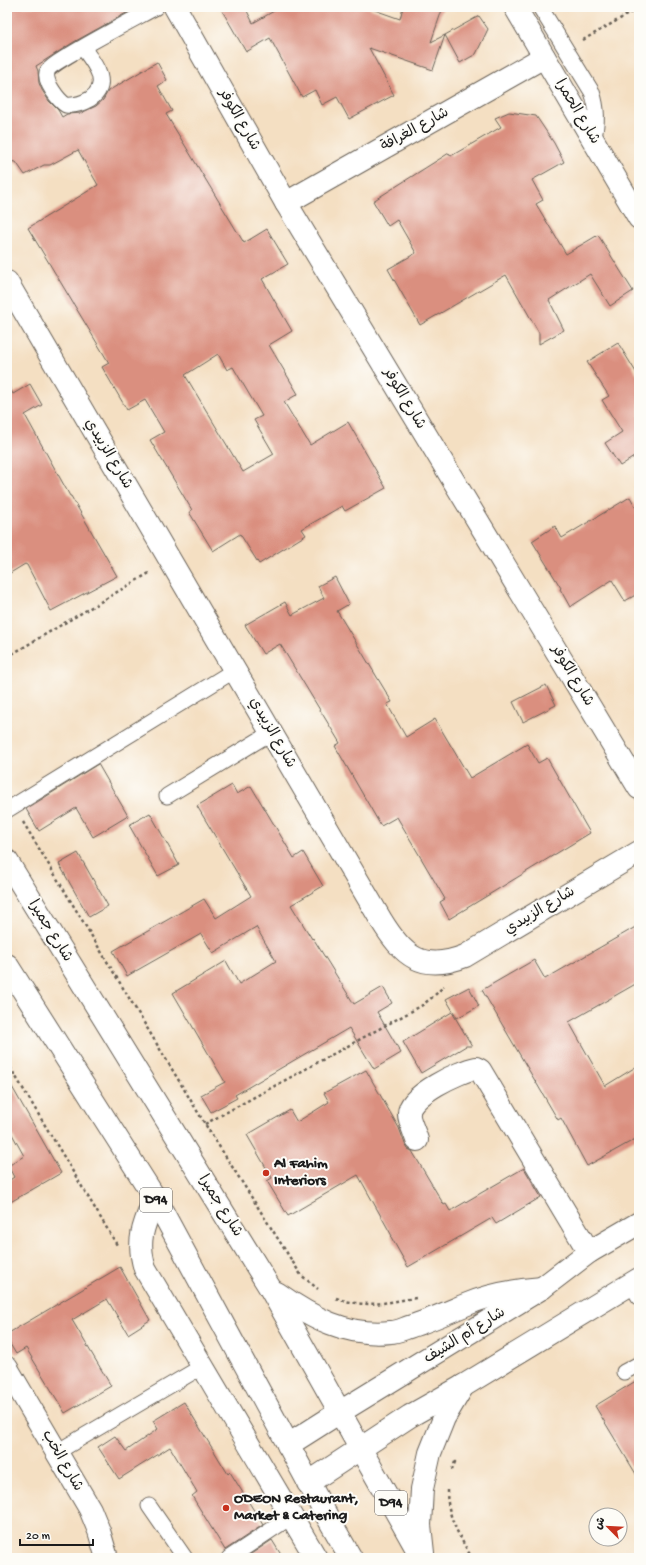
<svg xmlns="http://www.w3.org/2000/svg" width="646" height="1565" font-family="'Gochi Hand','Playpen Sans Arabic',sans-serif">
<rect width="100%" height="100%" fill="#fdfcf7"/>
<filter id="ink" filterUnits="userSpaceOnUse"><feTurbulence type="fractalNoise" baseFrequency=".025" numOctaves="2"/><feDisplacementMap in="SourceGraphic" scale="8" xChannelSelector="R" yChannelSelector="G"/><feConvolveMatrix kernelMatrix="1 2 1 2 8 2 1 2 1" color-interpolation-filters="sRGB"/></filter>
<filter id="wash" filterUnits="userSpaceOnUse"><feTurbulence type="fractalNoise" baseFrequency=".012" numOctaves="4" result="noise"/><feDisplacementMap in="SourceGraphic" scale="16" xChannelSelector="R" yChannelSelector="G"/><feGaussianBlur stdDeviation="0.9" result="paint"/><feColorMatrix in="noise" values="0 0 0 0 0 0 0 0 0 0 0 0 0 0 0 0 0 1.4 0 .05"/><feComposite in="paint" operator="in"/></filter>
<g filter="url(#wash)">
<rect width="100%" height="100%" fill="#f4dfc2"/>
<g id="blocks">
<!-- building -->
<g fill="#da8f7f" fill-rule="evenodd">
<path d="M 7,7 L 137,7 L 74,42 L 36,66 L 38,71 L 39,83 L 42,90 L 49,101 L 58,110 L 62,117 L 67,114 L 81,113 L 96,106 L 103,100 L 108,91 L 157,62 L 167,80 L 158,86 L 172,111 L 166,114 L 244,243 L 267,229 L 288,264 L 262,279 L 292,331 L 269,345 L 298,394 L 284,402 L 310,445 L 348,422 L 386,488 L 345,511 L 342,506 L 302,529 L 306,535 L 259,564 L 240,534 L 213,551 L 189,512 L 192,510 L 150,440 L 164,432 L 145,400 L 127,410 L 102,367 L 109,363 L 28,228 L 98,185 L 78,150 L 50,165 L 44,165 L 25,175 L 16,162 L 7,161 ZM 218,354 L 227,370 L 233,367 L 262,416 L 254,420 L 274,454 L 243,472 L 185,375 Z"/>
<polygon points="220,7 245,7 253,23 281,7 366,7 400,19 403,7 443,7 431,42 445,35 433,70 369,48 394,95 349,119 337,97 322,105 315,90 302,97 270,38 246,52"/>
<polygon points="479,16 488,29 476,54 460,63 445,35"/>
<polygon points="509,112 536,116 554,143 564,162 532,180 543,200 536,204 566,254 598,235 633,291 610,306 590,274 549,300 564,330 539,344 539,333 506,275 420,325 388,269 416,253 397,220 388,226 373,201 449,153 451,156 501,127 495,118"/>
<polygon points="618,343 639,377 639,459 637,455 620,466 605,443 622,432 602,400 609,396 587,362"/>
<polygon points="7,383 13,394 30,384 42,405 25,415 70,496 71,496 117,576 51,611 27,565 25,564 7,575"/>
<polygon points="630,497 639,513 639,593 625,601 612,580 570,607 560,589 561,588 532,541 555,526 562,538"/>
<polygon points="335,577 349,604 337,611 392,702 387,704 406,737 435,719 470,778 527,744 538,763 547,758 590,833 449,919 440,902 445,899 397,817 381,826 335,746 340,743 280,644 263,654 245,625 285,602 292,615 324,598 318,586"/>
<polygon points="546,685 556,705 523,722 513,702"/>
<polygon points="98,764 128,816 93,837 76,808 39,831 26,809"/>
<polygon points="232,785 237,794 251,786 294,858 303,852 323,886 291,905 312,939 313,938 354,1004 383,987 392,1003 377,1012 401,1053 374,1069 349,1028 235,1095 237,1098 211,1112 201,1095 225,1082 173,993 226,961 239,984 276,961 256,927 213,953 201,934 127,976 113,951 204,899 216,918 251,896 197,806"/>
<polygon points="150,813 179,865 158,876 129,825"/>
<polygon points="78,853 108,906 89,917 59,864"/>
<polygon points="639,925 639,982 569,1022 605,1086 639,1065 639,1137 587,1166 561,1118 558,1120 482,990 534,960 545,979"/>
<polygon points="469,987 479,1006 457,1018 446,999"/>
<polygon points="452,1012 472,1046 466,1046 421,1073 403,1042"/>
<polygon points="366,1070 399,1128 405,1144 408,1149 412,1151 444,1205 446,1204 450,1211 524,1168 541,1197 496,1224 492,1218 408,1267 391,1237 392,1236 358,1175 288,1216 267,1181 272,1178 247,1135 290,1110 297,1122 329,1102 324,1093"/>
<polygon points="7,1078 61,1173 7,1204 7,1182 14,1177 8,1166 24,1156 7,1125"/>
<polygon points="120,1267 150,1320 128,1334 107,1299 72,1320 111,1386 65,1413 26,1348 16,1354 7,1339 7,1334"/>
<polygon points="639,1379 639,1479 595,1406"/>
<polygon points="184,1402 228,1474 230,1472 263,1525 225,1550 192,1496 197,1492 170,1447 119,1479 98,1447 115,1436 126,1451 158,1429 153,1421"/>
<polygon points="272,1540 283,1558 245,1558"/>
</g>
</g>
</g>
<g filter="url(#ink)">
<use href="#blocks" fill-opacity="0" stroke="#686056" stroke-width="1"/>
<g fill="none" stroke-linecap="round" stroke-linejoin="round">
<!-- service casing -->
<g stroke="#686056" stroke-width="17">
<g id="service">
<path d="M 540,7 L 592,92 C 598,109 598,123 593,140"/>
<path d="M 83,48 C 94,63 112,84 90,99 C 83,103 75,106 66,105 C 59,101 44,82 47,72 C 49,63 142,15 156,7"/>
<polyline points="167,796 272,732"/>
<polyline points="7,810 235,670"/>
<polyline points="631,1284 639,1297"/>
<polyline points="624,1372 639,1364"/>
<polyline points="57,1452 203,1366"/>
<polyline points="149,1506 185,1558"/>
<polyline points="229,1558 292,1516"/>
</g>
</g>
<!-- minor casing -->
<g stroke="#686056" stroke-width="24">
<g id="minor">
<polyline points="175,7 286,203 639,788"/>
<polyline points="515,7 639,218"/>
<polyline points="286,203 544,57"/>
<path d="M 7,282 L 381,920 C 403,956 422,973 465,956 L 639,852"/>
<path d="M 417,1140 C 415,1133 408,1119 409,1113 C 409,1095 460,1071 476,1068 L 480,1070 L 589,1252"/>
<path d="M 155,1198 C 144,1224 136,1240 145,1269 L 316,1558"/>
<polyline points="7,1368 90,1509 99,1531 107,1558"/>
</g>
</g>
<!-- secondary casing -->
<g stroke="#686056" stroke-width="24">
<g id="secondary">
<polyline points="288,1445 340,1412 542,1288 589,1252 639,1223"/>
<polyline points="308,1483 410,1416 463,1386 639,1279"/>
</g>
</g>
<!-- primary casing -->
<g stroke="#686056" stroke-width="24">
<g id="primary">
<polyline points="7,861 270,1288 422,1558"/>
<polyline points="7,965 155,1198 324,1511 351,1558"/>
<path d="M 277,1293 C 311,1317 347,1337 391,1332 C 397,1332 403,1329 409,1327 C 428,1321 446,1313 465,1305 C 490,1294 516,1290 542,1288"/>
<polyline points="423,1553 420,1525 422,1489 430,1453 444,1418 463,1386"/>
</g>
</g>
<!-- path -->
<g stroke="#686056" stroke-width="2.5" stroke-dasharray="3 3" stroke-linecap="butt">
<polyline points="583,40 639,8"/>
<polyline points="7,657 151,572"/>
<polyline points="23,822 205,1124 301,1275 318,1289"/>
<polyline points="7,1062 117,1245"/>
<polyline points="205,1124 421,1006 434,996 444,986"/>
<path d="M 336,1298 C 367,1309 386,1302 416,1298"/>
<polyline points="452,1470 455,1462 452,1461"/>
<path d="M 447,1490 C 447,1516 459,1536 472,1558"/>
</g>
<!-- service -->
<use href="#service" stroke="#fff" stroke-width="15"/>
<!-- minor -->
<use href="#minor" stroke="#fff" stroke-width="22"/>
<!-- secondary -->
<use href="#secondary" stroke="#fff" stroke-width="22"/>
<!-- primary -->
<use href="#primary" stroke="#fff" stroke-width="22"/>
</g>
</g>
<!-- markers -->
<g fill="#c8321e" stroke="#fdfcf7" stroke-width="1.5">
<circle cx="266" cy="1173" r="4"/>
<circle cx="226" cy="1508" r="4"/>
</g>
<g text-anchor="middle" dominant-baseline="central" stroke-width="4" stroke-linejoin="round" paint-order="stroke">
<!-- shield labels -->
<g fill="#fdfcf7" stroke="#605f5e" stroke-width="1">
<rect x="140" y="1188" width="32" height="24" rx="3"/>
<rect x="375" y="1491" width="32" height="24" rx="3"/>
</g>
<g font-size="14" font-weight="bold" fill="#1c1c1c">
<text x="156" y="1200">D94</text>
<text x="391" y="1503">D94</text>
</g>
<!-- street labels -->
<g font-size="15" fill="#1c1c1c" stroke="#fdfcf7">
<text transform="translate(577 112) rotate(59)">شارع الحمرا</text>
<text transform="translate(239 120) rotate(60)">شارع الكوفر</text>
<text transform="translate(415 130) rotate(-29)">شارع الغرافة</text>
<text transform="translate(404 399) rotate(59)">شارع الكوفر</text>
<text transform="translate(108 454) rotate(59)">شارع الزبيدي</text>
<text transform="translate(572 676) rotate(59)">شارع الكوفر</text>
<text transform="translate(272 733) rotate(60)">شارع الزبيدي</text>
<text transform="translate(540 911) rotate(-31)">شارع الزبيدي</text>
<text transform="translate(50 931) rotate(58)">شارع جميرا</text>
<text transform="translate(220 1206) rotate(58)">شارع جميرا</text>
<text transform="translate(465 1336) rotate(-32)">شارع أم الشيف</text>
<text transform="translate(62 1461) rotate(60)">شارع الخب</text>
</g>
<!-- poi labels -->
<g font-size="15" font-weight="bold" fill="#1c1c1c" stroke="#fdfcf7" text-anchor="start">
<text x="274" y="1164">Al Fahim<tspan x="274" dy="17">Interiors</tspan></text>
<text x="234" y="1499">ODEON Restaurant,<tspan x="234" dy="17">Market &amp; Catering</tspan></text>
</g>
</g>
<!-- margin -->
<rect width="646" height="1565" fill="none" stroke="#fdfcf7" stroke-width="24"/>
<!-- north arrow -->
<g transform="translate(608 1527) rotate(294)"><circle r="19" fill="#fdfcf7" stroke="#a3a29f"/>
<path d="M0-3L7 15L0 10L-7 15Z" fill="#c8321e"/>
<text y="-6" font-size="11" font-weight="bold" text-anchor="middle" fill="#1c1c1c">ش</text>
</g>
<!-- scale -->
<path d="M20 1539v6h73v-6" fill="none" stroke="#1c1c1c" stroke-width="2"/>
<text x="26" y="1539" font-size="12" fill="#1c1c1c" stroke="#fdfcf7" stroke-width="3" paint-order="stroke">20 m</text>
</svg>
